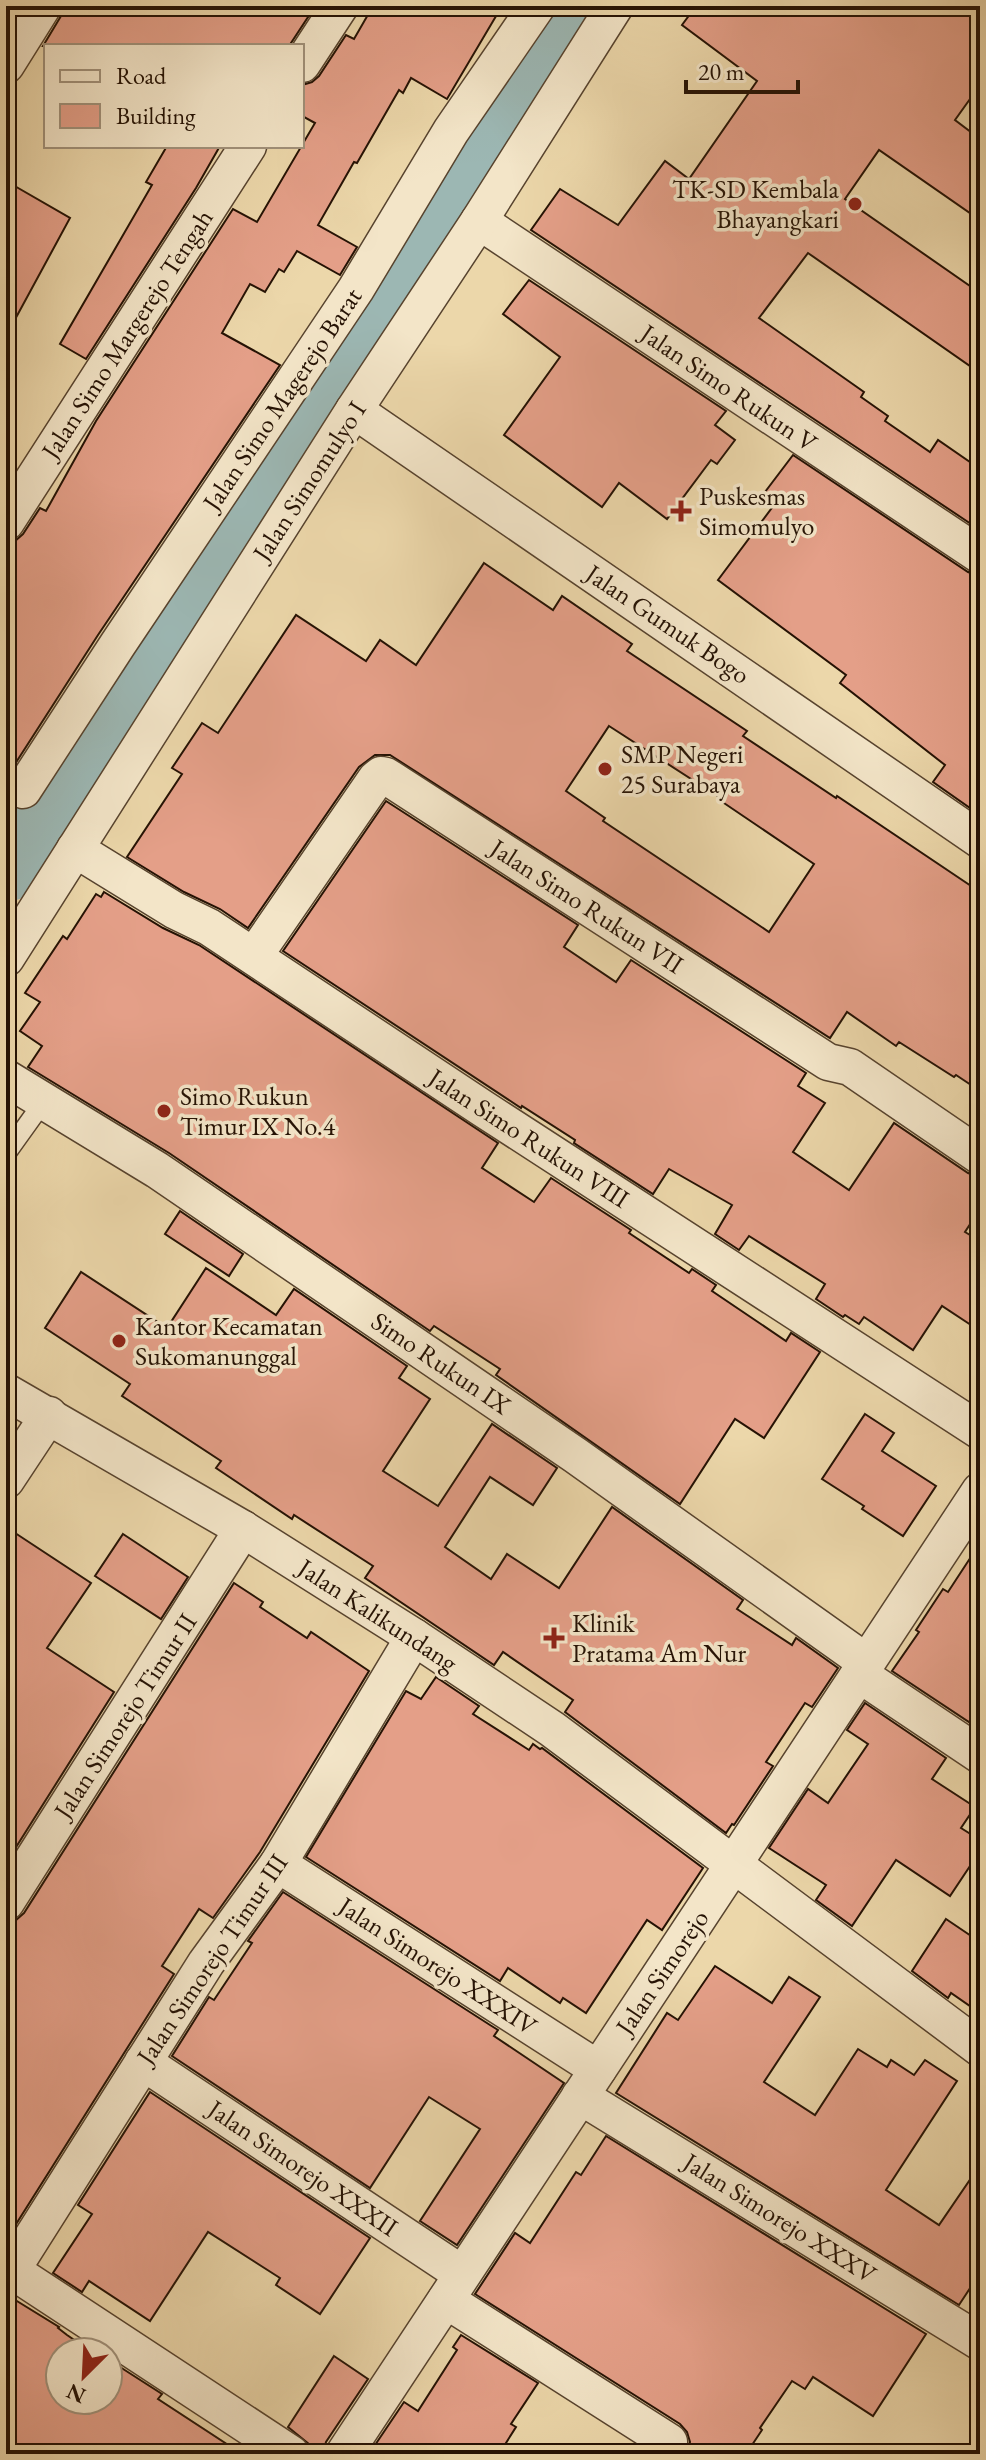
<svg xmlns="http://www.w3.org/2000/svg" width="986" height="2460" font-family="'EB Garamond',serif">
<rect width="100%" height="100%" fill="#ecd7aa"/>
<filter id="stains"><feTurbulence type="fractalNoise" baseFrequency=".0025" numOctaves="4"/><feColorMatrix values="0 0 0 0 .2 0 0 0 0 .09 0 0 0 0 .02 0 0 0 .5 -.17"/></filter>
<radialGradient id="worn" r=".72"><stop offset=".6" stop-color="#630" stop-opacity="0"/><stop offset="1" stop-color="#630" stop-opacity=".3"/></radialGradient>
<g fill="none" stroke-linecap="round" stroke-linejoin="round">
<!-- river -->
<polyline stroke="#9cb7b3" stroke-width="68" points="6,868 291,434 564,6"/>
</g>
<!-- building -->
<g fill="#e49f88" stroke="#251204" stroke-width="2" fill-rule="evenodd">
<polygon points="67,6 297,6 310,14 289,46 43,46"/>
<polygon points="373,6 502,6 447,99 411,78 403,93 399,90 357,163 354,162 318,225 357,247 340,275 297,251 284,272 279,269 265,292 250,284 222,333 280,365 98,635 6,778 6,543 15,541 23,534 40,508 46,511 96,421 233,209 257,222 315,123 302,116 302,85 312,82 319,76 346,35 354,39"/>
<polygon points="696,6 980,6 980,85 955,120 980,139 980,220 879,150 845,199 980,293 980,373 808,253 759,318 864,392 861,397 888,416 885,421 930,452 938,440 980,469 980,530 531,230 560,189 618,225 665,161 689,179 757,81 682,25"/>
<polygon points="167,146 220,146 196,188 86,359 60,344 152,185 146,182"/>
<polygon points="6,181 70,218 6,336"/>
<polygon points="529,280 726,411 715,425 735,440 717,464 711,460 667,519 619,483 602,507 504,435 560,357 503,314"/>
<polygon points="793,455 968,572 980,576 980,815 933,782 945,765 840,683 846,675 718,580 777,501 765,492"/>
<path d="M 484,563 L 553,610 L 562,596 L 632,644 L 627,651 L 747,731 L 743,736 L 836,798 L 837,796 L 980,892 L 980,1091 L 956,1075 L 954,1077 L 899,1042 L 896,1046 L 847,1012 L 830,1038 L 390,755 L 375,755 L 359,767 L 248,928 L 220,909 L 184,892 L 127,857 L 182,774 L 172,768 L 202,723 L 218,733 L 296,615 L 366,661 L 380,640 L 416,665 ZM 609,726 L 719,797 L 718,799 L 814,864 L 769,932 L 603,821 L 605,818 L 566,791 Z"/>
<polygon points="386,801 578,925 564,947 616,982 631,960 806,1073 798,1086 825,1103 793,1152 849,1190 894,1123 968,1173 980,1177 980,1209 965,1232 980,1241 980,1331 942,1306 913,1350 864,1317 859,1324 845,1315 843,1317 816,1299 825,1284 749,1236 739,1250 715,1234 732,1205 669,1169 653,1194 574,1143 575,1140 522,1106 521,1108 283,951"/>
<polygon points="104,892 163,928 199,945 498,1143 482,1168 534,1202 551,1178 631,1230 629,1233 689,1273 692,1269 716,1285 712,1291 786,1341 791,1333 820,1352 764,1438 735,1419 680,1504 496,1375 500,1369 434,1326 430,1331 169,1153 28,1067 42,1046 20,1031 40,1002 25,993 63,936 67,939 96,894 101,897"/>
<polygon points="180,1211 243,1254 229,1276 165,1234"/>
<polygon points="206,1268 276,1315 294,1289 407,1366 399,1378 430,1399 383,1471 438,1506 492,1424 557,1468 533,1505 490,1477 445,1547 491,1579 507,1554 559,1588 612,1507 743,1600 737,1609 792,1645 796,1638 838,1668 812,1707 805,1703 766,1762 773,1766 734,1825 732,1824 726,1833 565,1712 573,1700 503,1652 494,1665 365,1578 373,1566 294,1515 292,1519 216,1468 221,1461 122,1396 130,1384 45,1328 81,1272 167,1328"/>
<polygon points="865,1414 894,1433 882,1451 936,1486 903,1536 862,1509 864,1506 822,1479"/>
<polygon points="6,1527 91,1583 47,1648 114,1692 6,1863"/>
<polygon points="123,1534 188,1577 161,1619 95,1576"/>
<polygon points="980,1543 980,1706 969,1722 892,1671 919,1632 916,1630 943,1589 948,1592"/>
<polygon points="234,1583 263,1602 260,1607 307,1638 311,1632 369,1671 260,1852 213,1918 199,1909 162,1966 174,1974 6,2240 6,1923 16,1920 24,1913"/>
<polygon points="436,1677 479,1706 473,1714 529,1750 533,1744 540,1749 542,1748 703,1868 662,1930 647,1920 586,2013 563,1998 560,2003 508,1968 500,1981 306,1857 406,1691 421,1699"/>
<polygon points="865,1703 946,1758 932,1779 975,1807 961,1828 980,1840 980,1851 950,1896 896,1860 852,1926 816,1900 826,1885 769,1848 808,1789 828,1803 868,1744 847,1730"/>
<polygon points="283,1892 490,2025 498,2030 494,2036 564,2083 457,2245 420,2221 480,2129 429,2097 370,2188 172,2056 209,1997 214,2000 252,1943 248,1941"/>
<polygon points="946,1919 980,1942 980,2013 951,1993 948,1998 912,1971"/>
<polygon points="715,1966 772,2003 789,1977 820,1997 764,2082 815,2115 858,2049 887,2067 891,2060 914,2075 925,2060 957,2081 886,2190 939,2225 980,2165 980,2273 959,2305 616,2093 667,2013 678,2020"/>
<polygon points="150,2092 370,2238 320,2314 276,2285 280,2278 208,2232 150,2321 89,2281 82,2292 53,2273 92,2214 78,2205"/>
<polygon points="606,2136 926,2334 873,2416 813,2377 805,2389 792,2381 760,2428 762,2430 746,2454 686,2454 690,2442 687,2432 680,2424 475,2294 515,2233 530,2243 576,2172 581,2175"/>
<polygon points="12,2298 59,2327 58,2328 67,2335 92,2352 60,2352 60,2400 108,2400 108,2363 118,2370 120,2367 162,2394 158,2399 242,2454 6,2454 6,2300"/>
<polygon points="461,2335 538,2383 511,2424 516,2427 499,2454 369,2454 404,2402 418,2411 457,2350 453,2347"/>
<polygon points="334,2356 368,2379 326,2442 323,2454 312,2454 309,2444 288,2427"/>
</g>
<g fill="none" stroke-linecap="round" stroke-linejoin="round">
<!-- service casing -->
<g stroke="#57432e" stroke-width="21">
<polyline id="service" points="6,1154 44,1101"/>
</g>
<!-- minor casing -->
<g stroke="#57432e" stroke-width="39">
<g id="minor">
<polyline points="302,64 340,6"/>
<polyline points="6,65 43,6"/>
<polyline points="479,221 980,555"/>
<polyline points="354,410 980,840"/>
<polyline points="6,522 248,146"/>
<polyline points="23,790 118,644 356,289 451,131 537,6"/>
<polyline points="75,849 174,910 209,927 482,1108 980,1431"/>
<polyline points="254,956 376,779 381,775 386,776 828,1062 850,1067 980,1156"/>
<polyline points="6,958 354,410 479,221 615,6"/>
<polyline points="6,1078 157,1170 575,1455 866,1662"/>
<polyline points="6,1392 243,1529 414,1637 552,1729 980,2048"/>
<polyline points="6,1480 49,1415"/>
<polyline points="859,1674 980,1755"/>
<polyline points="278,1864 598,2069"/>
<polyline points="6,1902 243,1529"/>
<polyline points="143,2062 462,2274"/>
<polyline points="580,2096 980,2342"/>
<polyline points="11,2270 291,2454"/>
<polyline points="6,2279 206,1963 278,1864 414,1637"/>
<polyline points="446,2300 669,2442"/>
<polyline points="344,2454 980,1491"/>
</g>
</g>
<!-- service -->
<use href="#service" stroke="#f3e5c8" stroke-width="18"/>
<!-- minor -->
<use href="#minor" stroke="#f3e5c8" stroke-width="36"/>
</g>
<!-- markers -->
<g fill="#8f2418" stroke="#f3e5c8" stroke-width="3">
<circle cx="855" cy="204" r="8"/>
<path d="M677 499h8v8h8v8h-8v8h-8v-8h-8v-8h8z"/>
<circle cx="605" cy="769" r="8"/>
<circle cx="164" cy="1111" r="8"/>
<circle cx="119" cy="1341" r="8"/>
<path d="M550 1626h8v8h8v8h-8v8h-8v-8h-8v-8h8z"/>
</g>
<g text-anchor="middle" dominant-baseline="central" stroke-width="7" stroke-linejoin="round" paint-order="stroke">
<!-- poi labels -->
<g font-size="26" fill="#251204" stroke="#f3e5c8" text-anchor="start">
<text x="839" y="189" text-anchor="end">TK-SD Kembala<tspan x="839" dy="30">Bhayangkari</tspan></text>
<text x="699" y="496">Puskesmas<tspan x="699" dy="30">Simomulyo</tspan></text>
<text x="621" y="754">SMP Negeri<tspan x="621" dy="30">25 Surabaya</tspan></text>
<text x="180" y="1096">Simo Rukun<tspan x="180" dy="30">Timur IX No.4</tspan></text>
<text x="135" y="1326">Kantor Kecamatan<tspan x="135" dy="30">Sukomanunggal</tspan></text>
<text x="572" y="1623">Klinik<tspan x="572" dy="30">Pratama Am Nur</tspan></text>
</g>
<!-- street labels -->
<g font-size="26" fill="#251204" stroke="#f3e5c8">
<text transform="translate(127 334) rotate(-57)">Jalan Simo Margerejo Tengah</text>
<text transform="translate(729 388) rotate(34)">Jalan Simo Rukun V</text>
<text transform="translate(282 399) rotate(-56)">Jalan Simo Magerejo Barat</text>
<text transform="translate(309 481) rotate(-57)">Jalan Simomulyo I</text>
<text transform="translate(668 624) rotate(34)">Jalan Gumuk Bogo</text>
<text transform="translate(587 906) rotate(33)">Jalan Simo Rukun VII</text>
<text transform="translate(529 1138) rotate(33)">Jalan Simo Rukun VIII</text>
<text transform="translate(441 1363) rotate(34)">Simo Rukun IX</text>
<text transform="translate(378 1615) rotate(33)">Jalan Kalikundang</text>
<text transform="translate(125 1716) rotate(-57)">Jalan Simorejo Timur II</text>
<text transform="translate(212 1959) rotate(-56)">Jalan Simorejo Timur III</text>
<text transform="translate(438 1966) rotate(33)">Jalan Simorejo XXXIV</text>
<text transform="translate(662 1972) rotate(-56)">Jalan Simorejo</text>
<text transform="translate(303 2168) rotate(34)">Jalan Simorejo XXXII</text>
<text transform="translate(780 2218) rotate(32)">Jalan Simorejo XXXV</text>
</g>
</g>
<!-- margin -->
<rect width="986" height="2460" fill="none" stroke="#ecd7aa" stroke-width="32"/>
<rect x="8" y="8" width="970" height="2444" fill="none" stroke="#251204" stroke-width="4"/>
<rect x="16" y="16" width="954" height="2428" fill="none" stroke="#251204" stroke-width="2"/>
<!-- legend -->
<rect x="44" y="44" width="260" height="104" fill="#f3e5c8" stroke="#a1917a" stroke-width="2"/>
<rect x="60" y="70" width="40" height="12" fill="#f3e5c8" stroke="#a1917a" stroke-width="2"/>
<text x="116" y="84" font-size="24" fill="#251204">Road</text>
<rect x="60" y="104" width="40" height="24" fill="#e49f88" stroke="#a1917a" stroke-width="2"/>
<text x="116" y="124" font-size="24" fill="#251204">Building</text>
<!-- north arrow -->
<g transform="translate(84 2376) rotate(204)"><circle r="38" fill="#f3e5c8" stroke="#a1917a" stroke-width="2"/>
<path d="M0-6L14 30L0 20L-14 30Z" fill="#8f2418"/>
<text y="-12" font-size="22" font-weight="bold" text-anchor="middle" fill="#251204">N</text>
</g>
<!-- scale -->
<path d="M686 80v12h112v-12" fill="none" stroke="#251204" stroke-width="4"/>
<text x="698" y="80" font-size="24" fill="#251204" stroke="#f3e5c8" stroke-width="6" paint-order="stroke">20 m</text>
<rect width="100%" height="100%" filter="url(#stains)"/>
<rect width="100%" height="100%" fill="url(#worn)"/>
</svg>
